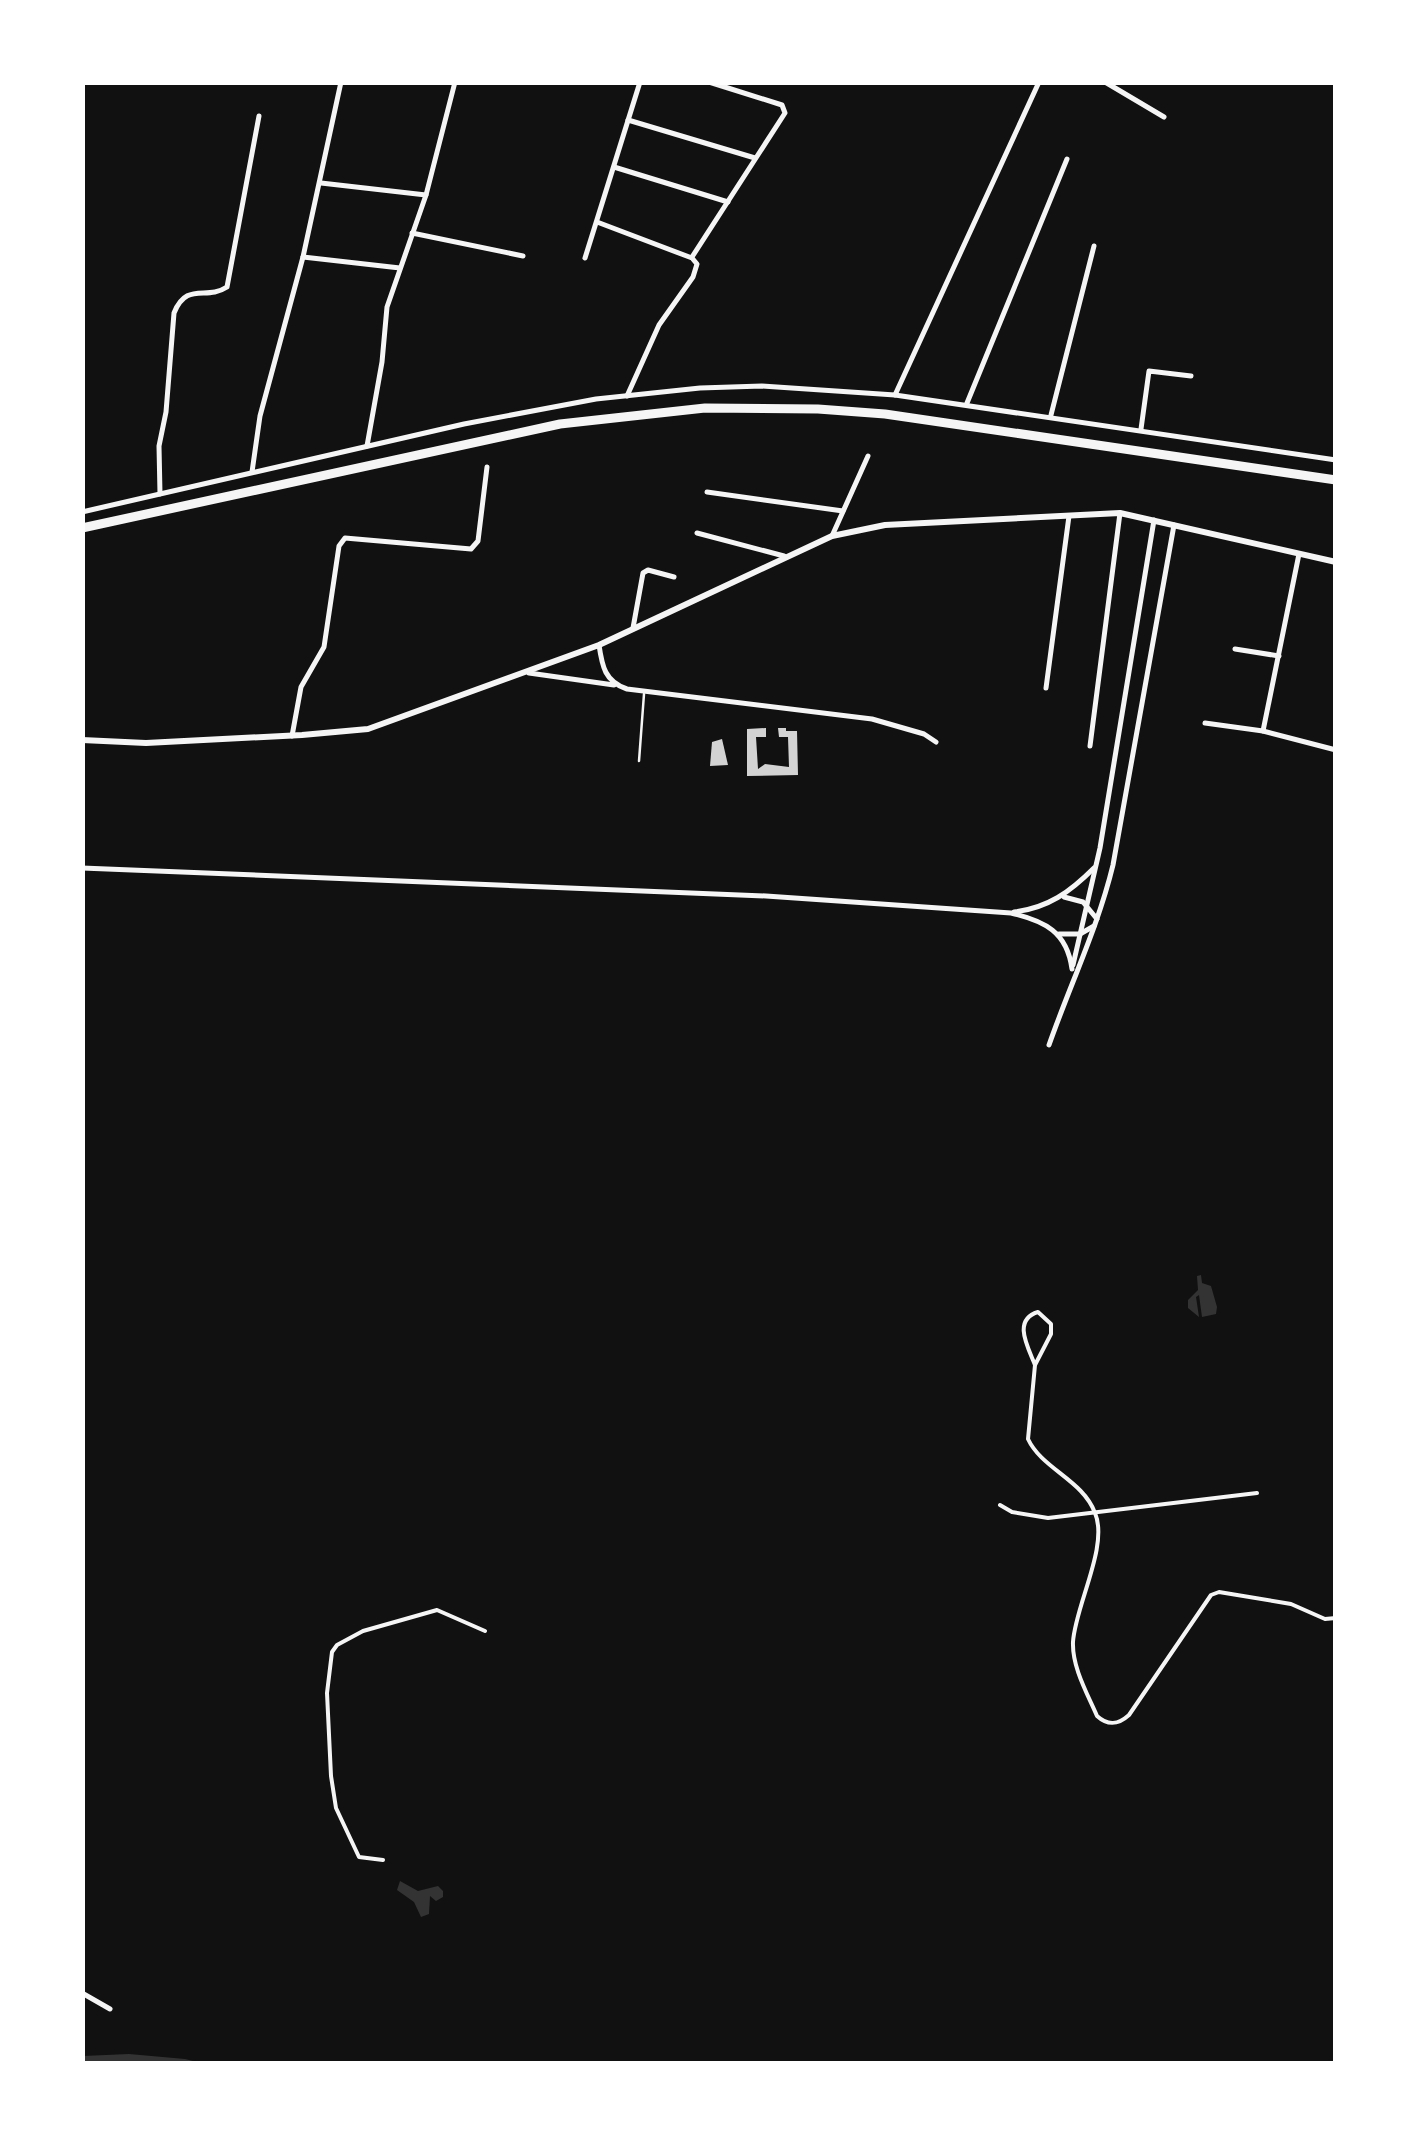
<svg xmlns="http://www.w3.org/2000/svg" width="1418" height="2146" font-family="Arial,sans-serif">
<rect width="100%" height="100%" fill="#111"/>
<!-- water -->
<g fill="#333">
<polygon points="1201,1275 1202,1283 1211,1286 1217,1307 1216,1314 1202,1317 1199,1295 1196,1297 1199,1317 1188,1308 1188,1300 1198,1290 1197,1276"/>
<polygon points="400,1881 418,1891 438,1886 443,1891 443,1897 436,1901 430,1896 429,1914 421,1917 414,1902 397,1890"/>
<polygon points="129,2054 185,2059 201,2063 83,2063 83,2056"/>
</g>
<!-- building -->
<g fill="#d3d3d3">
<polygon points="766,728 766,737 756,737 758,769 765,764 789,767 788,737 779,737 778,728 786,728 786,731 797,731 798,775 747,776 747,729"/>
<polygon points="722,739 728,765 710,766 712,742"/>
</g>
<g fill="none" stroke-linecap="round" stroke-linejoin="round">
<!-- service -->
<polyline stroke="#f5f5f5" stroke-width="2.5" points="639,761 644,694"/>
<!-- pedestrian -->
<g stroke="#f5f5f5" stroke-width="4">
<path d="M 1035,1365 C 1028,1347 1012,1320 1038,1312 L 1051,1324 L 1051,1334 L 1035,1365 L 1028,1439 C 1042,1469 1083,1480 1095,1513 C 1109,1546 1075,1606 1073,1642 C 1072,1667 1087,1693 1097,1716 C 1108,1726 1118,1725 1129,1715 L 1211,1595 L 1219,1592 L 1291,1604 L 1325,1619 L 1336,1618"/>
<polyline points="1000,1505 1012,1512 1048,1518 1257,1493"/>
<polyline points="383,1860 359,1857 336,1808 331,1776 327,1693 332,1652 337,1645 363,1631 437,1610 485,1631"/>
</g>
<!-- minor -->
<g stroke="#f5f5f5" stroke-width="5">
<polyline points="1105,82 1164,117"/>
<polyline points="628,120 755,158"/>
<polyline points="614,167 728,202"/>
<polyline points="321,183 426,195"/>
<polyline points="597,222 692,258 697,264 693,277 659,325 627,396"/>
<polyline points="412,233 523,256"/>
<polyline points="303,257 400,268"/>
<polyline points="692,257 785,113 782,105 709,82"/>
<polyline points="585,258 640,82"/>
<polyline points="895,395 1039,82"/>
<polyline points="967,403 1067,159"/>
<polyline points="1051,415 1094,246"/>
<polyline points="1141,429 1149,371 1191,376"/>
<polyline points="367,446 382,362 387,307 426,195 455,82"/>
<polyline points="252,472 260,416 303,257 341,82"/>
<polyline points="707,492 843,511"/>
<path d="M 160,494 L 159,446 L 166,412 L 174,313 C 187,281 206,301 227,287 L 259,116"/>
<polyline points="82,512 464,424 596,399 700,388 762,386 895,395 1336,460"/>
<polyline points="697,533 784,556"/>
<polyline points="832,536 868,456"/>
<polyline points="1299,554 1263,731 1336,750"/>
<polyline points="633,628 643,573 648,570 674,577"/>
<path d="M 599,645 C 602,666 605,682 627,689 L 872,719 L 924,734 L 936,742"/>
<polyline points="1235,649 1279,656"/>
<polyline points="529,673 614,685"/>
<polyline points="1046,688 1069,516"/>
<polyline points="1205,723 1263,731"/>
<polyline points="292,736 301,687 324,647 339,546 345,538 471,549 478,541 487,467"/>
<polyline points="1090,746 1120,513"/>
<path d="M 82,868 L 766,896 L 1011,913 C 1045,921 1067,932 1072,969"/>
<polyline points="1064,897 1083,902 1097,919"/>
<path d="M 1014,912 C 1048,908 1070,892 1094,868"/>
<polyline points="1059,934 1080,934 1094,926"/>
<polyline points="1073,965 1100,848 1154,520"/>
<path d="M 1049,1045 C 1070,985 1098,927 1113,865 L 1174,525"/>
<polyline points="82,1993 110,2009"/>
</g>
<!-- tertiary -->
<polyline stroke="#f5f5f5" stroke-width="6" points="82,740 146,743 302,735 368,729 599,645 832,536 885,525 1120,513 1336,562"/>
<!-- primary -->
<polyline stroke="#f5f5f5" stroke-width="9" points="82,528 560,424 705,408 818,409 885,414 1336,480"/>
</g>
<!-- border -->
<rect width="1418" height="2146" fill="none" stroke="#ffffff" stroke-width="170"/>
</svg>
